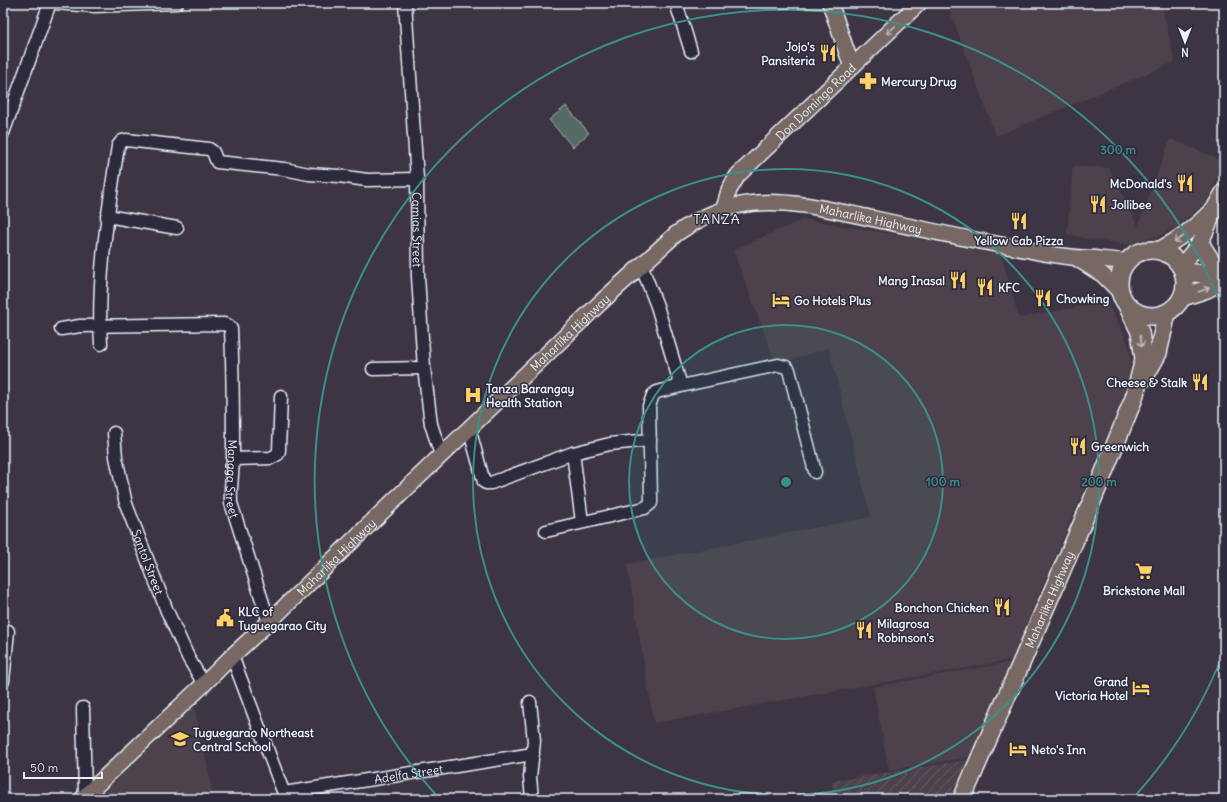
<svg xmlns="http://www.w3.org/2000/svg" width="1227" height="802" font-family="Delius,sans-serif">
<defs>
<pattern id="industrial-furrows" width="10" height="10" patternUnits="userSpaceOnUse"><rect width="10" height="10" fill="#4d424c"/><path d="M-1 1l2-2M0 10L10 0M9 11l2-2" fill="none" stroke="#675e67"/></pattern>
</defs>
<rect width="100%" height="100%" fill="#3d3544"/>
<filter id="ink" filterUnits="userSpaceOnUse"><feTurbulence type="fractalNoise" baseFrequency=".025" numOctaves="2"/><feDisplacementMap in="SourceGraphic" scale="8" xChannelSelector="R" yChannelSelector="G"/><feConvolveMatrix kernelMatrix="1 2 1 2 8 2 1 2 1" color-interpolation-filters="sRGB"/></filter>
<g filter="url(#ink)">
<!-- built -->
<g fill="#4d424c">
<polygon points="947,3 1161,3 1175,62 996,136"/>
<polygon points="1170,139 1224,161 1207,202 1176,227 1161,235 1131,245 1093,240 1067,234 1073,166 1109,168 1138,226"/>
<polygon points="804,219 904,236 1001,255 1019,318 1106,302 1124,333 1131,354 1130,373 1121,402 1011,660 654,723 627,564 871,517 829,348 776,364 733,250"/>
<polygon points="1011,662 970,757 889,770 873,687"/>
<polygon points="194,706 209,773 213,799 97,799"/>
</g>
<!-- industrial -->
<polygon fill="url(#industrial-furrows)" points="968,760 951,799 834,799 832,781"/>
<!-- park -->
<polygon fill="#546a65" stroke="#9eaeae" points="566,106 589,133 573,147 549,120"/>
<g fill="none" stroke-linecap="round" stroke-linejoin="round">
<!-- minor casing -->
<g stroke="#e8f1f8" stroke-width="15">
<g id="minor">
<polyline points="55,3 94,6 177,3"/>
<path id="s1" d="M 405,3 L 417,179 L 418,277 L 424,368 L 431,424 L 441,455"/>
<polyline points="676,3 691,51"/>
<polyline points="3,133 50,3"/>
<polyline points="107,216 177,228"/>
<polyline points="641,265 657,306 681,386"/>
<path id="s2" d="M 61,329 L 80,326 L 224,324 L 229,326 L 231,329 C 233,372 233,414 233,456 C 233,472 230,487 231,503 L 269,622"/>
<path d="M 101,344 C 97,278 108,212 118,146 L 122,141 L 126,140 L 209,149 L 213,152 L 217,162 L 284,169 L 309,174 L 339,176 L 367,180 L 417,179"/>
<polyline points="373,369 424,368"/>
<polyline points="469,428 484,482 486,483 491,483 573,453 610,444 650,440"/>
<path id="s3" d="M 114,433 L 116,457 L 126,504 L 167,611 L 189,659 L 204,684"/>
<polyline points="573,453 582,522"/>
<polyline points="233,459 271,458 278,454 279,450 281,396"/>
<polyline points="546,531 645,508 651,503 651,499 649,406 653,395 657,392 681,386 778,365 786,367 789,370 815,472"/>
<polyline points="232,656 286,799"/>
<polyline points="3,681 8,631"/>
<polyline points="530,702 534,741 530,777 532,799"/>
<polyline points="83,708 85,796"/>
<path id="s4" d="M 284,793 L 533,754"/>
</g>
</g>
<!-- major casing -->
<g stroke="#e8f1f8" stroke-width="18">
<g id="major">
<polyline points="830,3 852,67"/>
<path id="s5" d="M 724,209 L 729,190 L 738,175 L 919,3"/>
<path d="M 1157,251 C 1178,240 1195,228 1211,211"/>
<polyline points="1076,258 1103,275 1121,293"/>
<polyline points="1181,266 1200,243 1206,231 1216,205 1224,191"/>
<path id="s6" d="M 82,799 L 204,684 L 232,656 L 269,622 L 379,515 L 504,395 L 600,303 L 676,234 C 700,217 727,205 756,203 C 791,200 827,209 861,216 C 916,228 970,240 1024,249 C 1045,253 1066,258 1087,258 C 1097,258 1123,263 1129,260"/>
</g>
</g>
<!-- highway casing -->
<g stroke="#e8f1f8" stroke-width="20">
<g id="highway">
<polyline points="1200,243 1215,267 1224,272"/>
<circle cx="1152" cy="283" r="33"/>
<polyline points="1184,272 1224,276"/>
<polyline points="1183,297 1207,289 1224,280"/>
<polyline points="1144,378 1158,353 1167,313"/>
<path id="s7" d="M 962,799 L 1095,494 L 1134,398 L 1144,359 L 1140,332 L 1127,305"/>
</g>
</g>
<!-- minor -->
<use href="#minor" stroke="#2f2a3d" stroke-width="12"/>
<!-- major -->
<use href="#major" stroke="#776864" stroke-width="15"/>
<!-- highway -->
<use href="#highway" stroke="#776864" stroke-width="17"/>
</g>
<!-- one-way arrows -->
<defs><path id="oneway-shaft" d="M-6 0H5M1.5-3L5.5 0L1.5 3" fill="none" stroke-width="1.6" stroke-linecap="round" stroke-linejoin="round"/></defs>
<g stroke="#bbbabd">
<use href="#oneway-shaft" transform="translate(891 30) rotate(137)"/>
<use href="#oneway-shaft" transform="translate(1179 239) rotate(146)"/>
<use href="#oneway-shaft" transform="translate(1204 290) rotate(-20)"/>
<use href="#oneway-shaft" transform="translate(1141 341) rotate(82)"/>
</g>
</g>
<!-- distance rings -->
<circle cx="786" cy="482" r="157" fill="#3a8f8a" fill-opacity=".12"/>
<g fill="none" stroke="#3a8f8a" stroke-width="2">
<circle cx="786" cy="482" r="157"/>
<circle cx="786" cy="482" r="313"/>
<path d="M1223 654A470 470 0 0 1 1135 796M437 796A470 470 0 1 1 1223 310"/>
</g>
<!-- icons -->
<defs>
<g id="restaurant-bare" transform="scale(1.38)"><path d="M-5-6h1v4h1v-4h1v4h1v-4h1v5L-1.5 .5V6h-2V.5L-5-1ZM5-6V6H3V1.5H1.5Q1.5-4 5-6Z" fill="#ffd166" stroke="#2f2a3d" stroke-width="2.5" paint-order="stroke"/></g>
<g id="pharmacy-bare" transform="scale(1.38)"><path d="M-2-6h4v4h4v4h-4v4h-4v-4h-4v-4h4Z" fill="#ffd166" stroke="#2f2a3d" stroke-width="2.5" paint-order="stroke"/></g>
<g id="hotel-bare" transform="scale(1.38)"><path d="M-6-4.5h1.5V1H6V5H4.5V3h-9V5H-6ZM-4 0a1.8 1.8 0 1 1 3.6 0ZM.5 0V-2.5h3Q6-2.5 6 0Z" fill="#ffd166" stroke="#2f2a3d" stroke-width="2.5" paint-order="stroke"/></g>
<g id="hospital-bare" transform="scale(1.38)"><path d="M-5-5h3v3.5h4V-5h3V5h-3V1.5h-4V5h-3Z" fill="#ffd166" stroke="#2f2a3d" stroke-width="2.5" paint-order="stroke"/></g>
<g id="supermarket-bare" transform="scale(1.38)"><path d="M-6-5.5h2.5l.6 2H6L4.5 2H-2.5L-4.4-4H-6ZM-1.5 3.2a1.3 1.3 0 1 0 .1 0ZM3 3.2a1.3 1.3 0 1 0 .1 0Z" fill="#ffd166" stroke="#2f2a3d" stroke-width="2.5" paint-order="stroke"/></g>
<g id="civic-bare" transform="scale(1.38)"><path d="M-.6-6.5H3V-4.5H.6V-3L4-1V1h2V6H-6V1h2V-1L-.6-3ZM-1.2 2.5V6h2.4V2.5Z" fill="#ffd166" stroke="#2f2a3d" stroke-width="2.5" paint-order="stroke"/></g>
<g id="school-bare" transform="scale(1.38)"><path d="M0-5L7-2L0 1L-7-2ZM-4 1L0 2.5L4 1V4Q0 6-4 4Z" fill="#ffd166" stroke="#2f2a3d" stroke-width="2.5" paint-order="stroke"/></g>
</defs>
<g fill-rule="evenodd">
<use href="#restaurant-bare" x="828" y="53"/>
<use href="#pharmacy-bare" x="868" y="81"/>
<use href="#restaurant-bare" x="1185" y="183"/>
<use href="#restaurant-bare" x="1098" y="204"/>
<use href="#restaurant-bare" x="1019" y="221"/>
<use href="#restaurant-bare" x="958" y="280"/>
<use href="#restaurant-bare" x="985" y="287"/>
<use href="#restaurant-bare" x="1043" y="298"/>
<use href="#hotel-bare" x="781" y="300"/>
<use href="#restaurant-bare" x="1200" y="382"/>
<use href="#hospital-bare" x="473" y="395"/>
<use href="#restaurant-bare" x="1078" y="446"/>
<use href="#supermarket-bare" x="1144" y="571"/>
<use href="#restaurant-bare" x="1002" y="607"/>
<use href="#civic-bare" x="225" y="618"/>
<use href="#restaurant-bare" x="864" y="630"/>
<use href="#hotel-bare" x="1141" y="688"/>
<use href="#school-bare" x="180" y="739"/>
<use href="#hotel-bare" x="1018" y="749"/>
</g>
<g text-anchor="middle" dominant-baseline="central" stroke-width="3" stroke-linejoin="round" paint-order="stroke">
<!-- poi labels -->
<g font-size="12" font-weight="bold" fill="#e8f1f8" stroke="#2f2a3d" text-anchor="start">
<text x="815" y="46" text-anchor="end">Jojo's<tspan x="815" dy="14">Pansiteria</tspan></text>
<text x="881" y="81">Mercury Drug</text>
<text x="1172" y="183" text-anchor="end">McDonald's</text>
<text x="1111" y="204">Jollibee</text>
<text x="1019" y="240" text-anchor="middle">Yellow Cab Pizza</text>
<text x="945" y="280" text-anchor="end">Mang Inasal</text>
<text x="998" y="287">KFC</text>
<text x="1056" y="298">Chowking</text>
<text x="794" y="300">Go Hotels Plus</text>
<text x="1187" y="382" text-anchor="end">Cheese &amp; Stalk</text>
<text x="486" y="388">Tanza Barangay<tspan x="486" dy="14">Health Station</tspan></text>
<text x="1091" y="446">Greenwich</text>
<text x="1144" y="590" text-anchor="middle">Brickstone Mall</text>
<text x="989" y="607" text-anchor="end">Bonchon Chicken</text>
<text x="238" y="611">KLC of<tspan x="238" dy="14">Tuguegarao City</tspan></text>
<text x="877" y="623">Milagrosa<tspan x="877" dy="14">Robinson's</tspan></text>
<text x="1128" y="681" text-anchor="end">Grand<tspan x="1128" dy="14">Victoria Hotel</tspan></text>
<text x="193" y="732">Tuguegarao Northeast<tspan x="193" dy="14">Central School</tspan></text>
<text x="1031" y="749">Neto's Inn</text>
</g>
<!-- street labels -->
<g font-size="12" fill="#e8f1f8" stroke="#2f2a3d">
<text stroke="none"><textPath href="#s5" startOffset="144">Don Domingo Road</textPath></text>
<text stroke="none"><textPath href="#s6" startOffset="1023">Maharlika Highway</textPath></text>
<text stroke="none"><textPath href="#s1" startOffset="227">Camias Street</textPath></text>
<text stroke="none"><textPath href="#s6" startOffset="675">Maharlika Highway</textPath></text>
<text stroke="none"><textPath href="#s2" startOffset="322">Mangga Street</textPath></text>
<text stroke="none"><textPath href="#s6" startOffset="351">Maharlika Highway</textPath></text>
<text stroke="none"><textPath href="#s3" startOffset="134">Santol Street</textPath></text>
<text stroke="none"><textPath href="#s7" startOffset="218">Maharlika Highway</textPath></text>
<text stroke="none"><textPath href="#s4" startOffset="126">Adelfa Street</textPath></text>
</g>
<!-- quarter labels -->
<g font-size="14" letter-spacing="1" fill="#e8f1f8" stroke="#2f2a3d">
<text x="717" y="219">TANZA</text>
</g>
</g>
<circle cx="786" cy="482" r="6" fill="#3a8f8a" stroke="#2f2a3d" stroke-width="2"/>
<g font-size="12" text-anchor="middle" font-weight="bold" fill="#3a8f8a" stroke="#2f2a3d" stroke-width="3" stroke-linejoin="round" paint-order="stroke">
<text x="1118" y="154">300 m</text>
<text x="943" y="486">100 m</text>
<text x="1099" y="486">200 m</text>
</g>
<!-- margin -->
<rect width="1227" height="802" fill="none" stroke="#2f2a3d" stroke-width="16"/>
<rect x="8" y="8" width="1211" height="786" fill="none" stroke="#e8f1f8" stroke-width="1.5" filter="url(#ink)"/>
<!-- north arrow -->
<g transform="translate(1185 42) rotate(180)" stroke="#2f2a3d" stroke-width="3" paint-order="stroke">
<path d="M0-3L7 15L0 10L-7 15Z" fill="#e8f1f8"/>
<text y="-6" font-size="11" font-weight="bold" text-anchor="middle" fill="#e8f1f8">N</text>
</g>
<!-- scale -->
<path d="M24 772v6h78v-6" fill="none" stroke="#e8f1f8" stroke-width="2"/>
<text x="30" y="772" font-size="12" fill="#e8f1f8" stroke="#2f2a3d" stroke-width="3" paint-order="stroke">50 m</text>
</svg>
